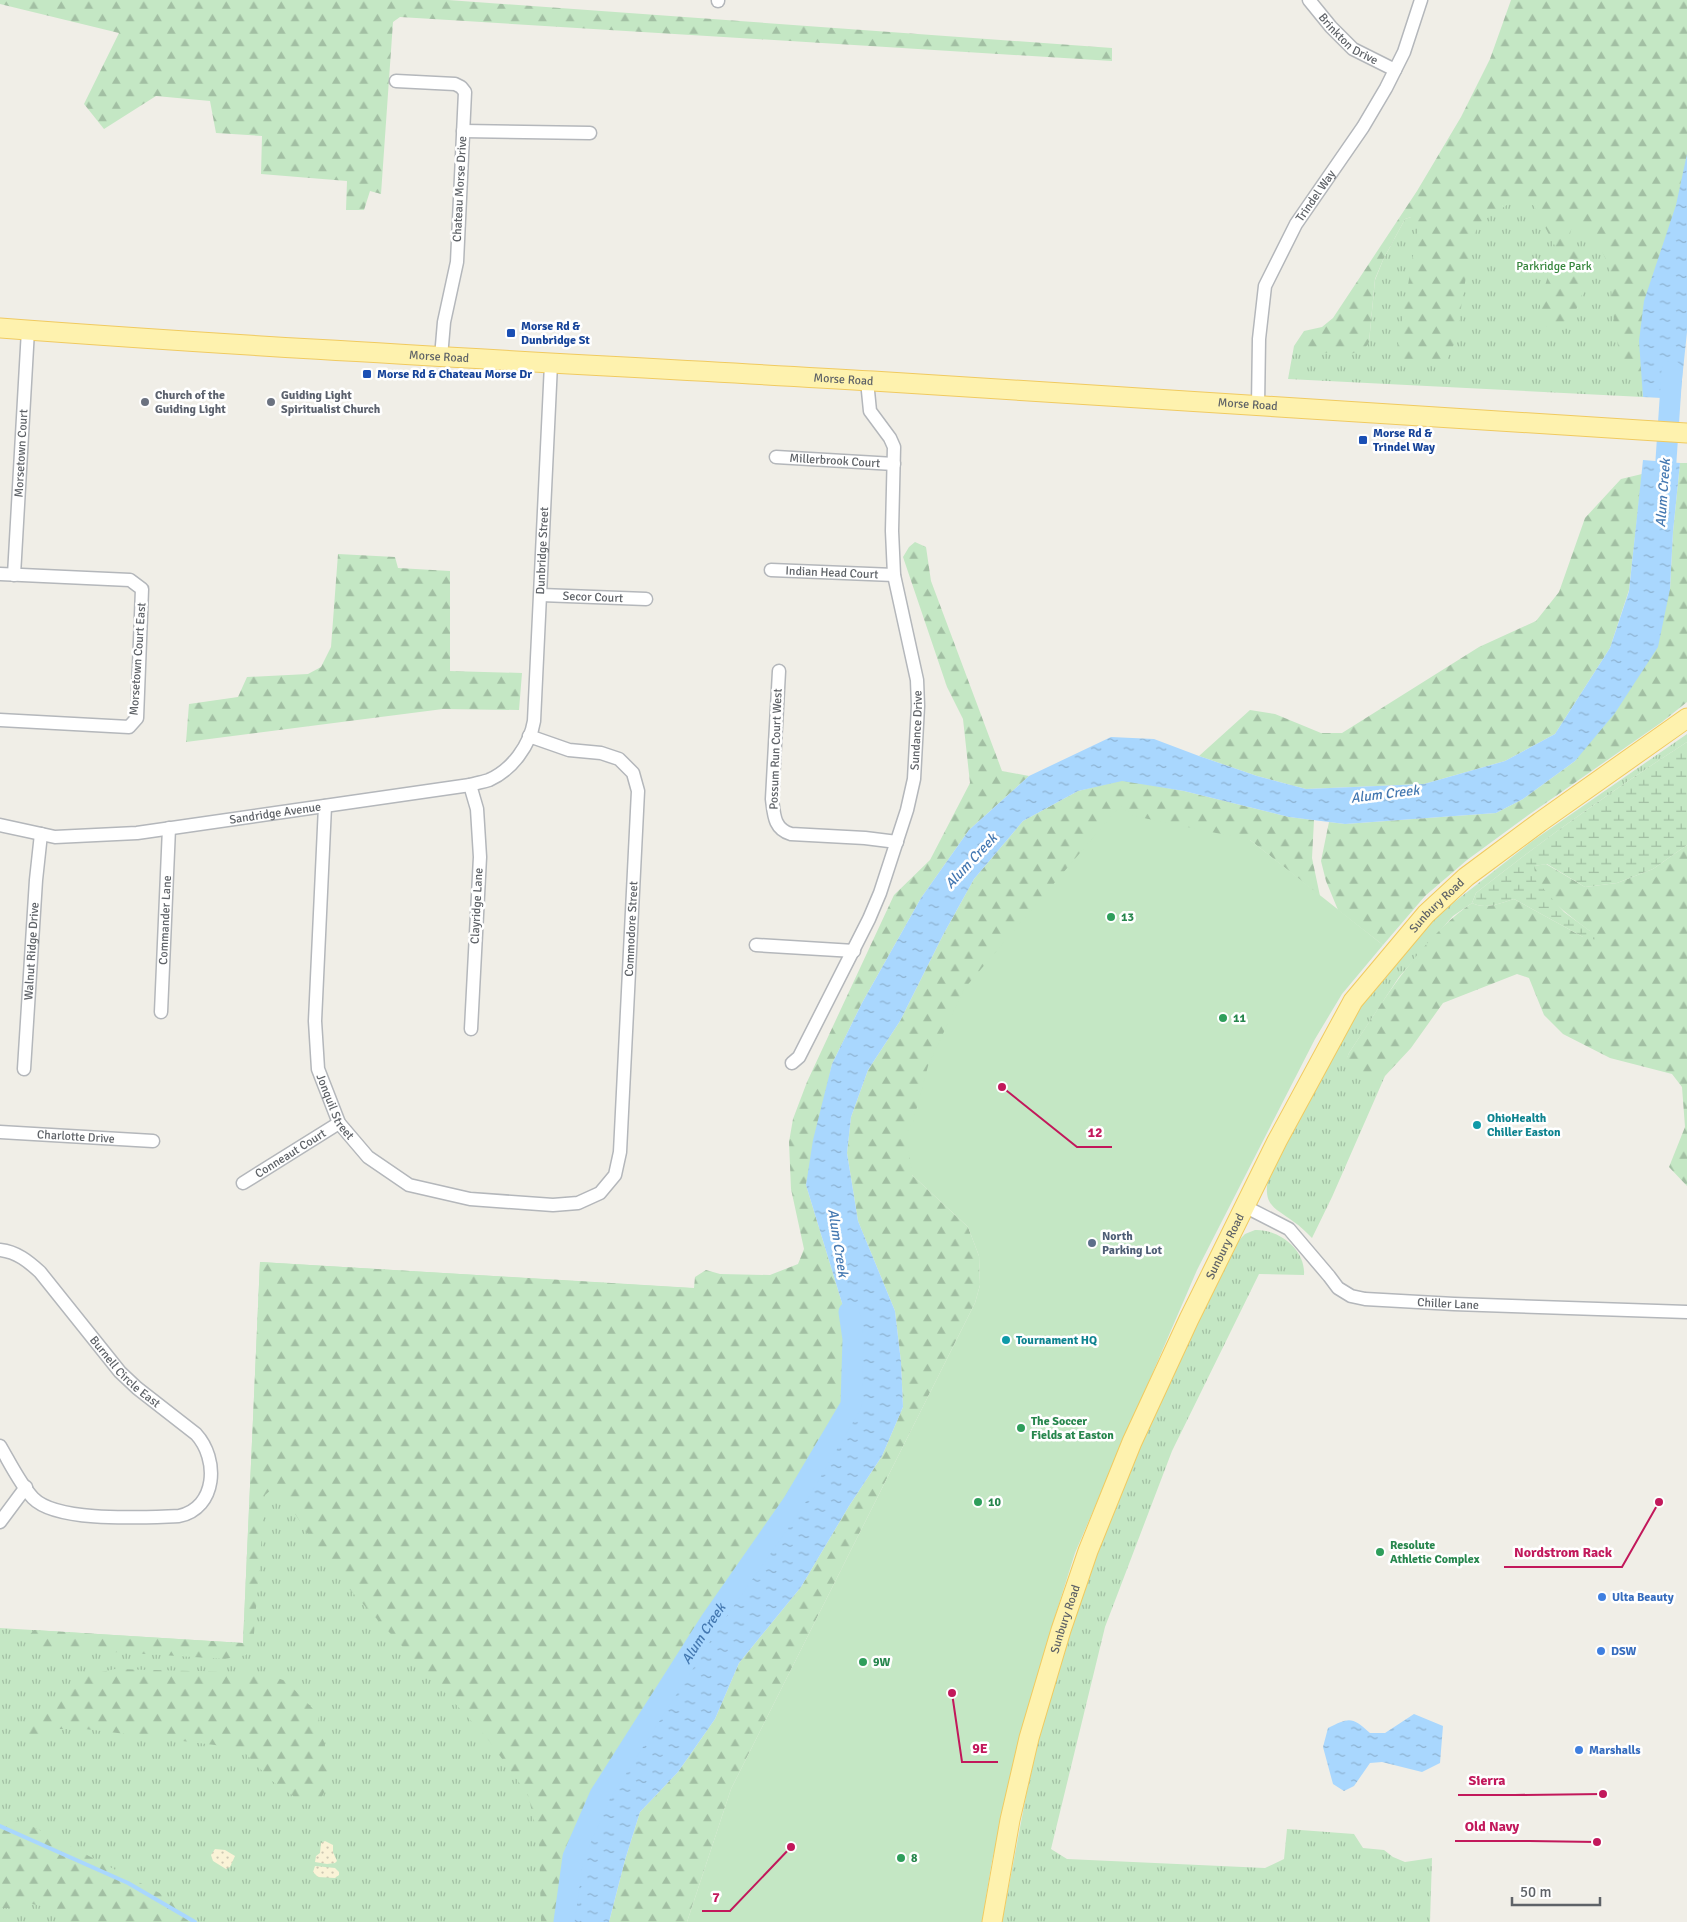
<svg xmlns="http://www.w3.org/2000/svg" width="1687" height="1922" font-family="Signika,sans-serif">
<defs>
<pattern id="grass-tufts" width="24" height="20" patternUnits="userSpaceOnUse" patternTransform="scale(1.25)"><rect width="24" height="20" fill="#c4e7c4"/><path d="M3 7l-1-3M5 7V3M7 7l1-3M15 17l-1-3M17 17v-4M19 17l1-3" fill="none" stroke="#a2bfa3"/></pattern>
<pattern id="forest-firs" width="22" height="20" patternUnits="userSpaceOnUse" patternTransform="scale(1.25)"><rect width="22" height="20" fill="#c4e7c4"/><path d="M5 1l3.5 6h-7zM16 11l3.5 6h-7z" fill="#a2bfa3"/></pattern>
<pattern id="wetland-marsh" width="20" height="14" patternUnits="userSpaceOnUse" patternTransform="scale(1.25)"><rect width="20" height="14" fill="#c4e7c4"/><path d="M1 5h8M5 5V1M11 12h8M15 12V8" fill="none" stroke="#a2bfa3"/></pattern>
<pattern id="sand-dots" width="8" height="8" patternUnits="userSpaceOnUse" patternTransform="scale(1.25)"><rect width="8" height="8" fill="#faf3d7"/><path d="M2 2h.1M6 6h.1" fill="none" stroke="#cec8b2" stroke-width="1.8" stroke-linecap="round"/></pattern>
<pattern id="water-ripples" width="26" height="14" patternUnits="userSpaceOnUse" patternTransform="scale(1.25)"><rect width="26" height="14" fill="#a9d7fe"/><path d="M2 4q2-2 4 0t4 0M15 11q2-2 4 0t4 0" fill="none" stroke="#8db2d1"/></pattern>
</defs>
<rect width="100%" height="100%" fill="#f0eee7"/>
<!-- grass -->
<g fill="url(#grass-tufts)">
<polygon points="1687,0 1687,241 1665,355 1643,397 1288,379 1294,346 1304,331 1304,344 1369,342 1375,280 1383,260 1405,219 1411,217"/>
<path d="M 1687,734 L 1687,742 C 1614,789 1544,839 1476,893 L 1472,903 L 1453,916 L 1399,977 L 1349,1053 L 1345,1064 L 1353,1076 L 1385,1076 L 1332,1197 L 1312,1238 C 1306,1232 1300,1226 1294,1222 C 1275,1208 1263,1206 1268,1179 L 1332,1049 L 1355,1011 L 1437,910 L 1448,907 L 1531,842 Z"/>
<path d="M 1255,1230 C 1279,1229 1306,1250 1304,1275 L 1259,1274 L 1172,1451 L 1105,1627 L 1051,1849 L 1067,1859 L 1265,1868 L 1284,1859 L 1287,1829 L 1354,1834 L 1363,1848 L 1384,1850 L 1393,1857 L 1405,1862 L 1432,1858 L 1430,1922 L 1002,1922 L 1026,1796 L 1048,1698 L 1064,1641 L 1125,1472 L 1236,1243 L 1245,1234 Z"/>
<polygon points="260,1262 840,1297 573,1857 564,1922 0,1922 0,1628 243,1643"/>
</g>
<!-- forest -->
<g fill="url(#forest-firs)">
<polygon points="0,0 448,0 1112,48 1112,61 400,17 393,22 381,194 370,191 364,210 346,210 347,181 261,174 262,136 216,133 210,101 156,96 104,129 84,104 119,33 0,4"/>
<polygon points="1511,0 1687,0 1687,154 1676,205 1639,341 1641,371 1633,376 1621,360 1615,332 1609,266 1599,245 1581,225 1572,226 1570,234 1584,262 1585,287 1576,310 1557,329 1546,326 1540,322 1540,301 1554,258 1555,246 1534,206 1527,201 1513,201 1481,222 1472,238 1456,340 1447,359 1402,359 1396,355 1418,227 1417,220 1411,217 1405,219 1383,260 1375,279 1369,342 1364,350 1350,354 1314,352 1304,344 1304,331 1322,327 1333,318 1417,191 1461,117 1490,59"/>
<polygon points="1680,463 1687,463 1687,702 1662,722 1527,816 1467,860 1425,896 1383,945 1338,910 1326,881 1321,861 1329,822 1345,824 1496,813 1523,799 1575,761 1670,589 1673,532"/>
<polygon points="1642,474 1629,590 1610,648 1555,734 1505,761 1424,784 1306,789 1257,776 1199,756 1250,710 1275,714 1321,733 1342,733 1479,647 1536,621 1559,592 1585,518 1621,479"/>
<polygon points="915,542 926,547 931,581 1002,771 1029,776 969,830 921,898 862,1003 832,1064 806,1185 853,1339 851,1405 793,1503 712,1619 702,1652 642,1747 600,1795 573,1857 564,1922 541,1922 539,1841 528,1795 487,1738 327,1565 284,1496 272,1489 265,1495 253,1646 246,1655 225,1659 34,1647 25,1640 34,1630 243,1643 260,1262 694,1288 695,1277 706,1270 720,1274 770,1275 798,1264 804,1249 791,1189 789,1142 793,1119 807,1082 894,895 930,860 970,783 963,719 947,687 903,557 909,547"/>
<polygon points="338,554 395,557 398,568 450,571 450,671 522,673 519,710 443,709 186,742 189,704 238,697 247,677 308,674 321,667 331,647"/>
<polygon points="1122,780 1184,791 1289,817 1314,820 1312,858 1320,896 1250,840 912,1175 968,1227 979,1256 980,1285 975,1303 731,1789 687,1922 609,1922 625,1860 640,1812 678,1772 715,1719 739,1663 801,1587 849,1506 882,1456 903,1407 901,1362 895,1311 858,1221 847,1153 851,1117 868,1070 900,1021 943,935 974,879 1023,821 1078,791"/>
<path d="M 1687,845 L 1687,1186 L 1669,1167 L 1685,1127 L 1682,1087 L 1672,1074 L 1610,1058 L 1563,1034 L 1544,1015 L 1529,978 L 1517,974 L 1443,1003 L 1411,1048 L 1385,1076 L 1352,1076 L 1344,1064 L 1349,1053 C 1383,1001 1421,938 1472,903 C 1485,910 1501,903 1514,899 L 1583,937 L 1590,931 C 1576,921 1540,894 1535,878 C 1534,875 1534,870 1534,866 L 1546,864 L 1585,887 L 1617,883 L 1653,869 Z"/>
<polygon points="115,1669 262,1673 286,1681 317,1713 332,1775 321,1799 299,1800 272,1781 245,1753 215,1745 85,1729 53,1729 37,1737 23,1732 83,1676"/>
<polygon points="2,1818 26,1823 169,1898 189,1922 69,1922 45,1907 24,1902 10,1908 0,1908 0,1819"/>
</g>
<!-- wetland -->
<path fill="url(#wetland-marsh)" d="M 1687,742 L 1687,845 L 1653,869 L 1617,883 L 1585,887 L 1547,864 L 1534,866 L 1536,880 L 1548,894 L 1564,912 L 1590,931 L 1597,940 L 1583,937 L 1514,899 C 1501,903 1485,910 1472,903 L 1476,893 C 1544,839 1614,789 1687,742 Z"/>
<!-- sand -->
<g fill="url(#sand-dots)">
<polygon points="325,1841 333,1845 333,1852 337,1861 335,1863 327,1864 315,1862 316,1856 320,1853 321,1843"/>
<polygon points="215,1849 225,1850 235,1856 230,1867 226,1869 213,1861 211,1855"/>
<polygon points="315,1866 335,1868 339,1872 339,1875 335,1878 318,1877 313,1872"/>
</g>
<!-- pitch -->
<polygon fill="#c4e7c4" points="1120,806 1134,816 1250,840 1383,945 1342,994 1315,1039 1197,1270 1075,1553 1047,1642 1017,1754 992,1861 982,1922 687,1922 731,1789 975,1303 980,1285 979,1256 968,1227 912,1175 908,1144 910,1136 906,1134 913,1122 928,1066 964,989"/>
<!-- water -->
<g fill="url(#water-ripples)">
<polygon points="1687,154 1687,332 1680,399 1643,397 1639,341 1644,301 1676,205"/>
<polygon points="1643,460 1680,463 1673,532 1670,589 1658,647 1615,713 1575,761 1523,799 1496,813 1345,824 1289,817 1184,791 1122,781 1078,791 1023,821 974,879 943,935 900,1021 868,1070 851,1117 847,1153 858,1221 895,1311 901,1362 903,1407 882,1456 849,1506 801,1587 739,1663 715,1719 678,1772 640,1812 625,1860 609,1922 564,1922 573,1857 600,1795 642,1747 702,1652 712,1619 793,1503 851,1405 853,1339 806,1185 813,1140 832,1064 862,1003 921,898 969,830 1029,776 1111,737 1154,739 1199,756 1257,776 1306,789 1424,784 1505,761 1555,734 1610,648 1629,591"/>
<path d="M 1414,1714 L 1443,1726 L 1440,1763 L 1422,1772 L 1382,1762 L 1370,1763 L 1354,1786 L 1344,1791 L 1333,1784 L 1323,1747 L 1328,1728 C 1350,1717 1352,1717 1370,1733 L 1385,1733 Z"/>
</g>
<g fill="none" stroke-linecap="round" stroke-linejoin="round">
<!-- stream -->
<polyline stroke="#a9d7fe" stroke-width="4" points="0,1826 128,1883 195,1922"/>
<!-- river -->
<g stroke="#a9d7fe" stroke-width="21">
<polyline points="1664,490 1672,371"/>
<path id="s1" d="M 564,1922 L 573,1857 L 600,1795 L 712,1619 L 793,1503 L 851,1405 L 853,1339 L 849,1312"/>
</g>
<!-- minor casing -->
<g stroke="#b4b7bb" stroke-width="15">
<g id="minor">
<path id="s2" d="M 1309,0 L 1331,27 L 1353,49 L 1395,70"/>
<polyline points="718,1 718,0"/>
<polyline points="396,81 455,84 461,87 465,92 457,262 444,322 441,357"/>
<polyline points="463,131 590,133"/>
<path id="s3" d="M 1258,406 L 1259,339 L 1265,286 L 1296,224 L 1363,127 L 1386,88 L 1404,52 L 1421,0"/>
<path id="s4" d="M 776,457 L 894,464"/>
<path id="s5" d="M 771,570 L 894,575"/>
<polyline points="0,574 130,580 142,589 137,718 129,727 0,720"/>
<path id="s6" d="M 14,575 L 28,330"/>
<path id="s7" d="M 541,595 L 646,599"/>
<path d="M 779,671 L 772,799 C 774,815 774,829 791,834 L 865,838 L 897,842"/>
<polyline points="470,785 477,809 480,857 471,1029"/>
<path id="s8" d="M 325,806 L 315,1021 L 318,1069 L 339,1123 L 368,1157 L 409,1185 L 470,1199 L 553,1205 L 578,1203 L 600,1193 L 615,1175 L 620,1152 L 638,791 L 633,773 L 619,759 L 601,753 L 569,750 L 529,736"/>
<path id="s9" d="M 0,825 L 55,837 L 137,833 L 470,785 C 476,783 483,782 489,780 C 512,770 530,745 534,721 L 551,364"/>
<polyline points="756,945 854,951"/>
<path id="s10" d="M 161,1012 L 169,828"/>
<path id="s11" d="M 792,1063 L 799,1057 L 869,919 L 880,893 L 907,810 L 914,779 L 918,706 L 917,680 L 894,575 L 892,531 L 894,447 L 890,438 L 870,411 L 867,381"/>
<path id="s12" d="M 24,1069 L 36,880 L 41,834"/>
<path id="s13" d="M 0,1132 L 153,1141"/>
<path id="s14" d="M 243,1183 L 339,1123"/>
<path id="s15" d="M 1244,1206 L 1289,1229 L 1329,1276 L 1338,1288 L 1351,1296 L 1365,1299 L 1454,1304 L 1687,1312"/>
<path id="s16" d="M 0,1250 C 17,1252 28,1261 40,1272 L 120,1372 L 137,1388 L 196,1434 C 219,1459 217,1508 179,1516 C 145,1517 57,1523 33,1498 C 20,1484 10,1463 0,1446"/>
<polyline points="0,1522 26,1487"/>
</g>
</g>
<!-- primary casing -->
<g stroke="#f0ca60" stroke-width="21">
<g id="primary">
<path id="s17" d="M 0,328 C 291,350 582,364 873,381 C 1145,397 1416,415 1687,433"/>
<path id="s18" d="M 992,1922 L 1010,1820 L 1029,1738 L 1061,1630 L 1088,1551 L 1132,1442 L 1189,1319 L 1277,1141 L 1353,1001 L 1426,914 L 1466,877 L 1540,822 L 1687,718"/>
</g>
</g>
<!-- minor -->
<use href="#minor" stroke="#fff" stroke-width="12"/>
<!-- primary -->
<use href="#primary" stroke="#fef2ae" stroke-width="19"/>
</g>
<!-- markers -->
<g fill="#1a4fb4" stroke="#fff" stroke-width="2">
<rect x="506" y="328" width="10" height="10" rx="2.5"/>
<rect x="362" y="369" width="10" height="10" rx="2.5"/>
<rect x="1358" y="435" width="10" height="10" rx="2.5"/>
</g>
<g fill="#6b7280" stroke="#fff" stroke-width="2">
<circle cx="145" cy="402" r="5"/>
<circle cx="271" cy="402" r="5"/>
</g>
<g fill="#2e9e5b" stroke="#fff" stroke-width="2">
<circle cx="1111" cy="917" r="5"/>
<circle cx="1223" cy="1018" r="5"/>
<circle cx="1021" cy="1428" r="5"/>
<circle cx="978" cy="1502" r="5"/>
<circle cx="1380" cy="1552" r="5"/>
<circle cx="863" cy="1662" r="5"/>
<circle cx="901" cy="1858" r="5"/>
</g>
<g fill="#0f9aa8" stroke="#fff" stroke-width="2">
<circle cx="1477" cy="1125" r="5"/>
<circle cx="1006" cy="1340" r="5"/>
</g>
<circle fill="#5c6f8a" stroke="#fff" stroke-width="2" cx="1092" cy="1243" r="5"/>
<g fill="#3f7fe0" stroke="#fff" stroke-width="2">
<circle cx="1602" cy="1597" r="5"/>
<circle cx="1601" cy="1651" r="5"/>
<circle cx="1579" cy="1750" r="5"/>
</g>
<g text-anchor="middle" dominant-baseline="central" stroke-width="5" stroke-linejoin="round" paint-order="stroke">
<!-- street labels -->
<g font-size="12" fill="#5e6267" stroke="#fff">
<text stroke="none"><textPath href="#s2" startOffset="56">Brinkton Drive</textPath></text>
<text transform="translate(460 189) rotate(-87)">Chateau Morse Drive</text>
<text stroke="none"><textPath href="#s3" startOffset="224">Trindel Way</textPath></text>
<text stroke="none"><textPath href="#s17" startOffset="440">Morse Road</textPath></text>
<text stroke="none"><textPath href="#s17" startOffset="845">Morse Road</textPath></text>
<text stroke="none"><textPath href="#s17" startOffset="1250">Morse Road</textPath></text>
<text stroke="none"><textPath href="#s6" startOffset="122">Morsetown Court</textPath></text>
<text stroke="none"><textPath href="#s4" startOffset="59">Millerbrook Court</textPath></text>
<text stroke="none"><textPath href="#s9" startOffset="742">Dunbridge Street</textPath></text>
<text stroke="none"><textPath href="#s5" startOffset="61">Indian Head Court</textPath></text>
<text stroke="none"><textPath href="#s7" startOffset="52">Secor Court</textPath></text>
<text transform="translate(138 659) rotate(-86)">Morsetown Court East</text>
<text stroke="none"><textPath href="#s11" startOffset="360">Sundance Drive</textPath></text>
<text transform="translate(776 749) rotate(-88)">Possum Run Court West</text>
<text stroke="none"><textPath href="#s9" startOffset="278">Sandridge Avenue</textPath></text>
<text transform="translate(477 906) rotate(-87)">Clayridge Lane</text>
<text stroke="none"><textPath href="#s18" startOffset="1122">Sunbury Road</textPath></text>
<text stroke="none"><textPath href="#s10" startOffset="92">Commander Lane</textPath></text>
<text stroke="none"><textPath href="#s8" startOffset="881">Commodore Street</textPath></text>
<text stroke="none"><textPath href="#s12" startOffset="118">Walnut Ridge Drive</textPath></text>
<text stroke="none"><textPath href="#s8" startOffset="305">Jonquil Street</textPath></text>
<text stroke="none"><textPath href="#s13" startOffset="76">Charlotte Drive</textPath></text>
<text stroke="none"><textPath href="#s14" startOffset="56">Conneaut Court</textPath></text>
<text stroke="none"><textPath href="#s18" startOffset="718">Sunbury Road</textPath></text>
<text stroke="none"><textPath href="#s15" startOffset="240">Chiller Lane</textPath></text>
<text stroke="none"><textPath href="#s16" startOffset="178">Burnell Circle East</textPath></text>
<text stroke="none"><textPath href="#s18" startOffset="312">Sunbury Road</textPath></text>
</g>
<!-- park labels -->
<g font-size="12" fill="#36853c" stroke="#fff">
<text x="1554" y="266">Parkridge Park</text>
</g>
<!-- transit labels -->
<g font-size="12" font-weight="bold" fill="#164399" stroke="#fff" text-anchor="start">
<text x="521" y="326">Morse Rd &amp;<tspan x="521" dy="14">Dunbridge St</tspan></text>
<text x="377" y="374">Morse Rd &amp; Chateau Morse Dr</text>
<text x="1373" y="433">Morse Rd &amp;<tspan x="1373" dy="14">Trindel Way</tspan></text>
</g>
<!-- worship labels -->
<g font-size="12" font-weight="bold" fill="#5b616d" stroke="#fff" text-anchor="start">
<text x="155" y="395">Church of the<tspan x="155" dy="14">Guiding Light</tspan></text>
<text x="281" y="395">Guiding Light<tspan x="281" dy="14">Spiritualist Church</tspan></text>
</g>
<!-- leisure labels -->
<g font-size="12" font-weight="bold" fill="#27864d" stroke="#fff" text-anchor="start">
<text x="1121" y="917">13</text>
<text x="1233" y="1018">11</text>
<text x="1031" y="1421">The Soccer<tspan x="1031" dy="14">Fields at Easton</tspan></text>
<text x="988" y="1502">10</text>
<text x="1390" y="1545">Resolute<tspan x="1390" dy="14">Athletic Complex</tspan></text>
<text x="873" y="1662">9W</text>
<text x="911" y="1858">8</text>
</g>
<!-- culture labels -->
<g font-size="12" font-weight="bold" fill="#0d838f" stroke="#fff" text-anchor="start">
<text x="1487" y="1118">OhioHealth<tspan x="1487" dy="14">Chiller Easton</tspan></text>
<text x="1016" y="1340">Tournament HQ</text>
</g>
<!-- service labels -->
<g font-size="12" font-weight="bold" fill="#4e5e75" stroke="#fff" text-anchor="start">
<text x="1102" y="1236">North<tspan x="1102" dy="14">Parking Lot</tspan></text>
</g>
<!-- shop labels -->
<g font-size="12" font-weight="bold" fill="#366cbe" stroke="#fff" text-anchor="start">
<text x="1612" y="1597">Ulta Beauty</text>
<text x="1611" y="1651">DSW</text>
<text x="1589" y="1750">Marshalls</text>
</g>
<!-- water labels -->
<g font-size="14" font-style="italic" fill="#4478b1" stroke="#fff">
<text transform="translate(1663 493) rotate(-86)">Alum Creek</text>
<text transform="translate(1385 794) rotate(-7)">Alum Creek</text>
<text transform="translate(971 861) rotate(-47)">Alum Creek</text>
<text transform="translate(838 1243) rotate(81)">Alum Creek</text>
<text stroke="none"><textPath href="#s1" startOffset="325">Alum Creek</textPath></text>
</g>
</g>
<!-- callouts -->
<path fill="none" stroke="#c2185b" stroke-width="2" d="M1002 1087L1077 1147H1112M1659 1502L1622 1567H1504M952 1693L962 1762H998M1603 1794L1515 1795H1458M1597 1842L1529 1841H1455M791 1847L730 1911H702"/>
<g fill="#c2185b" stroke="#fff" stroke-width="2">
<circle cx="1002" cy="1087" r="5"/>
<circle cx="1659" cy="1502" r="5"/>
<circle cx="952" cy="1693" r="5"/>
<circle cx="1603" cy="1794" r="5"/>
<circle cx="1597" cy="1842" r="5"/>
<circle cx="791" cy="1847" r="5"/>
</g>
<g font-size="14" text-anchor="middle" font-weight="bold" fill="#c2185b" stroke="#fff" stroke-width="5" stroke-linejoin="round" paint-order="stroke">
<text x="1095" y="1137">12</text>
<text x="1563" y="1557">Nordstrom Rack</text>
<text x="980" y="1753">9E</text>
<text x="1487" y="1785">Sierra</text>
<text x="1492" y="1831">Old Navy</text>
<text x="716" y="1902">7</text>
</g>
<!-- scale -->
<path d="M1512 1897v8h88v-8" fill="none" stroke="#5e6267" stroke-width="2.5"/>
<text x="1520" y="1897" font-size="15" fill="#5e6267" stroke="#ffffff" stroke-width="4" paint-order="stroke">50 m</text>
</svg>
